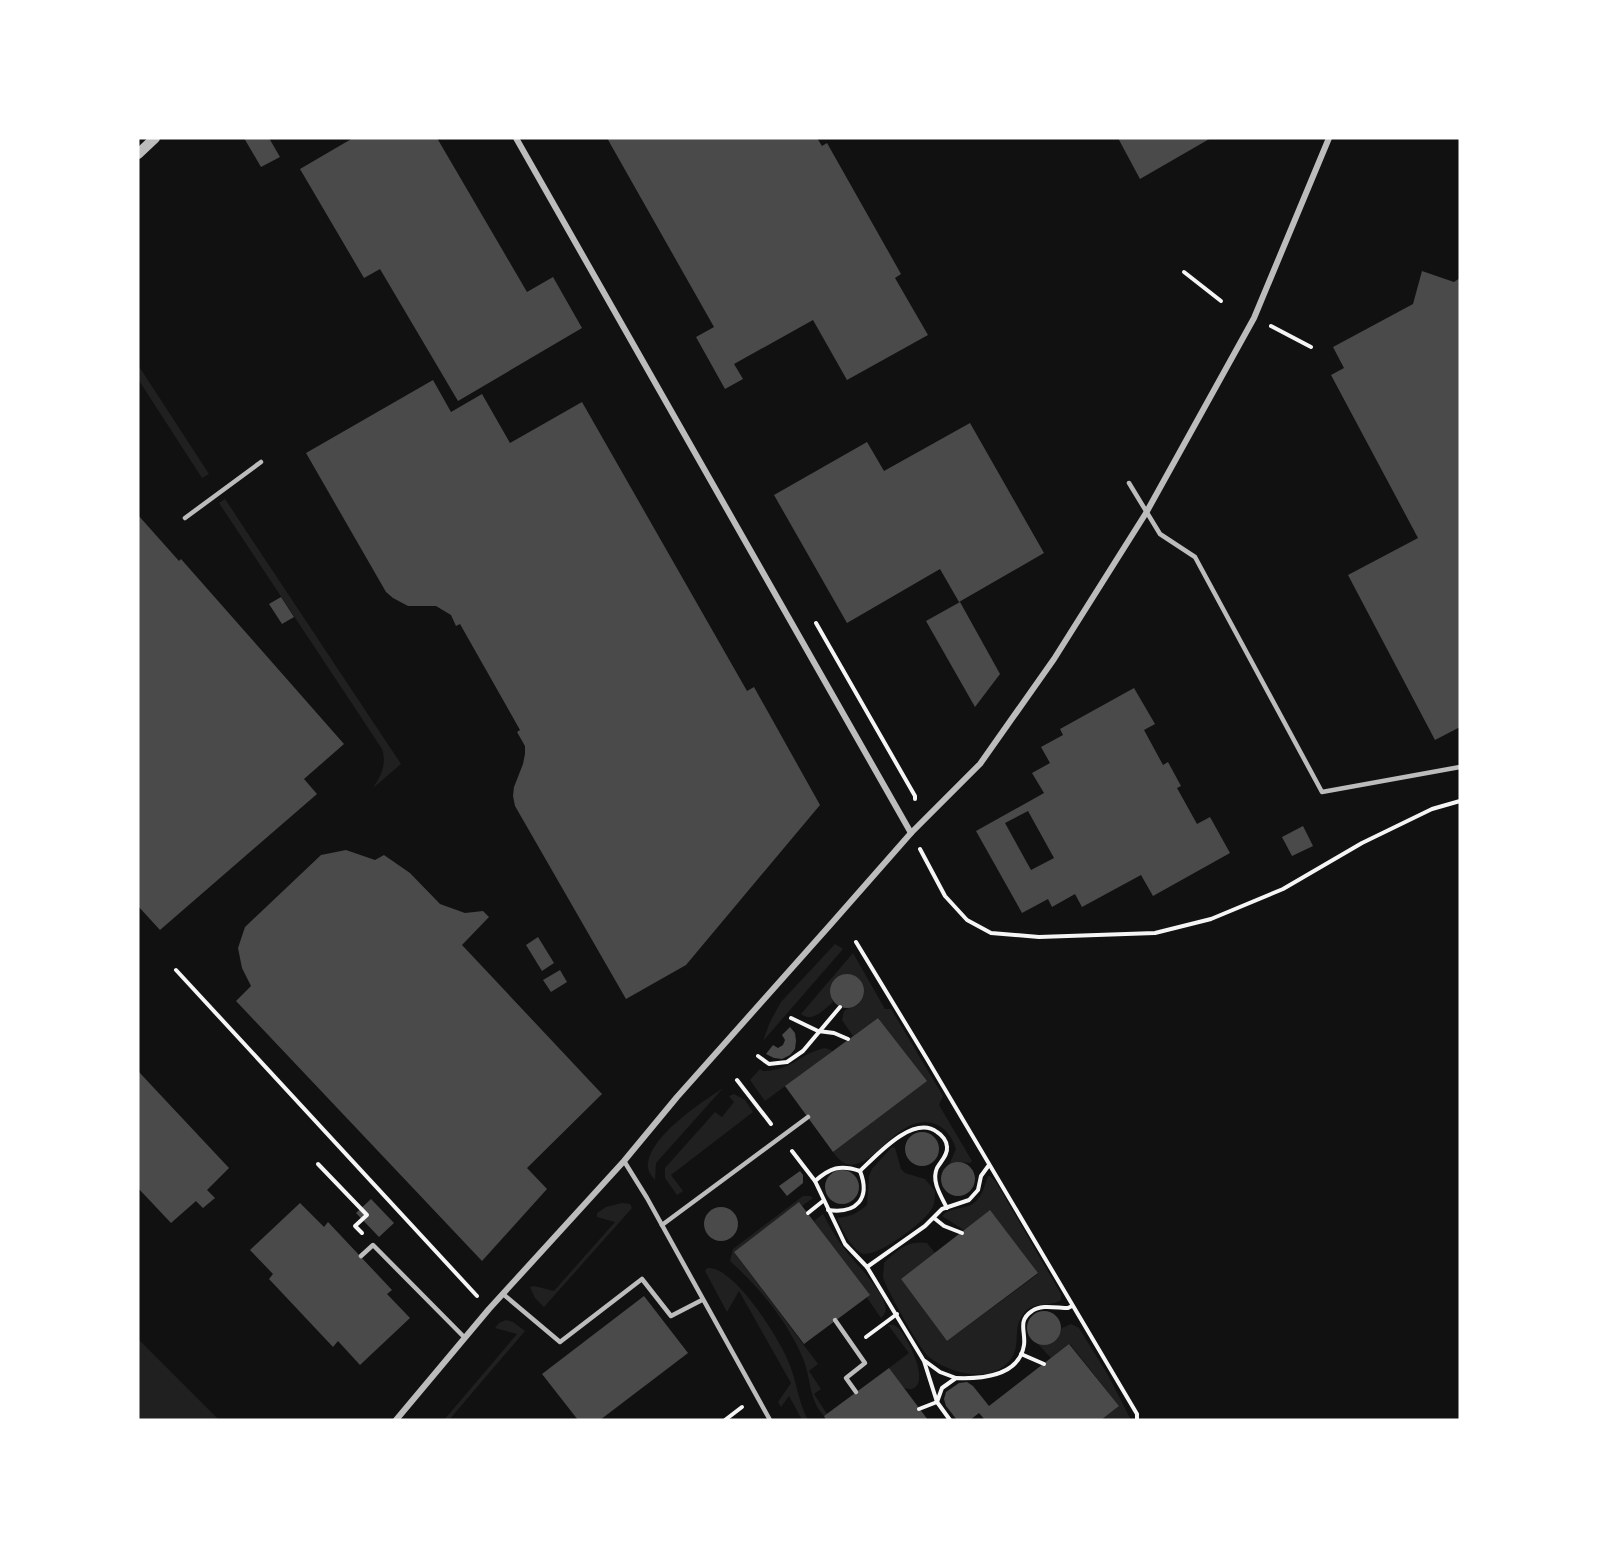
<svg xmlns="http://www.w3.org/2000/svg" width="1598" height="1558" font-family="'Exo 2',sans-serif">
<rect width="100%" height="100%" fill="#111"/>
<!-- green -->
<g fill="#202020">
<polygon points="138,365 209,474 202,478 138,379"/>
<path d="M 225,499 L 401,764 L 373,788 C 381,776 387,764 382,749 L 219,503 Z"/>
<polygon points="835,944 843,949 763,1041 770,1022 781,1002"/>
<path d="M 853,953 L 885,1009 L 891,1009 L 943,1096 L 939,1105 L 972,1161 L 970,1163 L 958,1162 L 949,1165 L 956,1149 C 952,1137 945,1126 932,1123 C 899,1116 880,1159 856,1164 C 846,1167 839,1160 833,1152 L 926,1081 L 878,1018 L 853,1036 L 842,1020 L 844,1011 C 848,1008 853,1007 857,1005 C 876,990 851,963 834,980 C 828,987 830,994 833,1002 C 823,1010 813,1023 801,1014 Z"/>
<path d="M 825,1048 L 833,1051 L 765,1101 L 750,1080 L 760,1069 L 763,1071 C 794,1070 800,1053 825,1048 Z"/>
<path d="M 723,1088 L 656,1163 L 655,1180 C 652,1176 649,1173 648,1168 C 646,1138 701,1103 723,1088 Z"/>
<polygon points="734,1094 745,1100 753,1112 671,1175 683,1191 677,1195 665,1178 665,1168 715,1112 722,1117 734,1102 729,1096"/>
<path d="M 892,1147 L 895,1148 L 901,1169 L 905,1173 L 925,1179 L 935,1191 C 935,1197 935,1204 931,1210 C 924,1222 875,1260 861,1253 C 850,1247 842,1229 837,1218 C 850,1217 858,1213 867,1205 L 869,1176 L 872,1169 Z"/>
<path d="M 988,1176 L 990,1176 L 996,1182 L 1061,1294 L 1061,1300 C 1049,1308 1035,1300 1024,1313 C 1008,1333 1029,1354 996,1371 C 977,1380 943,1370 928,1356 C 920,1349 885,1287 883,1277 C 883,1273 884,1268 884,1263 C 897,1250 908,1240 927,1243 L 935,1253 L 901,1279 L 947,1341 L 1038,1274 L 990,1211 L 964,1230 L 942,1216 C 949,1207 964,1210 974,1203 C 983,1196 984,1186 988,1176 Z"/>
<path d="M 803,1196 L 810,1196 L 813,1198 L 802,1206 L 799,1203 L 734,1252 L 818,1364 L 809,1371 L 821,1389 L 814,1394 L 827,1414 L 824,1416 C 809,1400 811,1380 804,1361 C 789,1323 760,1288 730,1261 L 733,1249 Z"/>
<polygon points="622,1203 630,1204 632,1208 544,1307 535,1298 530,1287 534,1286 554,1291 615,1222 597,1217 597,1213 606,1207"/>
<path d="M 823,1214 C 830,1227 837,1240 846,1251 C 856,1264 882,1290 885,1305 C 887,1310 885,1314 881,1318 L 814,1221 Z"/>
<path d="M 707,1268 C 734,1265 780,1340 789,1363 C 797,1382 798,1402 808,1420 L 802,1420 L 789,1396 L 781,1407 L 778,1402 L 791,1383 L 739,1291 L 727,1312 L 705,1271 Z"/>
<polygon points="506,1320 513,1322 525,1331 449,1420 444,1420 517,1334 495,1328 499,1323"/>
<path d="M 1071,1324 L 1079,1328 L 1108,1375 L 1131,1420 L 1101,1420 L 1119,1406 L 1070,1344 L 1051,1358 L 1038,1344 C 1051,1346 1058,1341 1062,1328 Z"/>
<path d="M 888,1325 C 893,1325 892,1324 897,1327 C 906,1334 932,1383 912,1389 C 909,1389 905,1389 903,1387 C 897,1383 893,1374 889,1368 L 909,1353 Z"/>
<polygon points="138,1339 219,1420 138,1420"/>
</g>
<!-- building -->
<g fill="#4a4a4a" fill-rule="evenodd">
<polygon points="244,138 269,138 280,157 261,167"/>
<polygon points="353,138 437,138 527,292 553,277 582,328 458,401 380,269 364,278 300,169"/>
<polygon points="607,138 817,138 822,146 827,143 901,274 895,278 928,335 847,380 813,320 734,364 743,379 725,389 696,337 714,327"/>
<polygon points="1118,138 1211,138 1140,179"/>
<polygon points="1422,271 1454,282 1460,278 1460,727 1435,740 1348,575 1418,538 1331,375 1344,368 1333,347 1413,304"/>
<polygon points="433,380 451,412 482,394 510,443 582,402 747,691 754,687 820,805 686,965 626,999 515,806 513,796 514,787 523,764 525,754 525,746 517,732 520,730 460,624 456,626 451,615 436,606 408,606 393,598 386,592 306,453"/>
<polygon points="970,423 1044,553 959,602 940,569 847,623 774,495 867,442 884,471"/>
<polygon points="138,515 179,561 181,559 344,744 304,779 317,794 160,930 138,906"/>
<polygon points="281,597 294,617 282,624 269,604"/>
<polygon points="960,602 1000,674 975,707 926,621"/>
<path d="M 1134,688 L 1155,724 L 1144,730 L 1163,765 L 1168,762 L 1181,786 L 1177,788 L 1197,824 L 1210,817 L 1230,853 L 1153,896 L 1141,875 L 1082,907 L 1075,894 L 1052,907 L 1048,899 L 1022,913 L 976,831 L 1044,793 L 1032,773 L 1050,763 L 1041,747 L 1063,735 L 1060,729 ZM 1028,811 L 1054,858 L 1031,870 L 1005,823 Z"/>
<polygon points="1303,826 1313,846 1292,856 1282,837"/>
<polygon points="346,850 375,860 384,855 410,873 440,904 465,913 483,911 489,917 462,945 602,1094 527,1168 547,1189 482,1261 236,1001 251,986 242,968 238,948 245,927 321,855"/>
<polygon points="538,937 554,963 542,971 526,945"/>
<polygon points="560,970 567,982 551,992 543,980"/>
<circle cx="847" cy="991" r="17"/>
<polygon points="878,1018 927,1081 833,1152 785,1086"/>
<polygon points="790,1027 795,1033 796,1041 795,1049 790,1055 782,1059 774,1058 766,1054 773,1045 778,1048 783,1045 785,1040 782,1035"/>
<polygon points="138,1071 229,1168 207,1190 215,1198 203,1208 196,1201 171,1223 138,1188"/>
<circle cx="922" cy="1149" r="17"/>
<circle cx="958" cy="1179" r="17"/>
<circle cx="842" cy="1187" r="17"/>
<polygon points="800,1171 803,1175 803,1183 787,1196 779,1186"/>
<polygon points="371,1199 394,1223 379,1237 356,1213"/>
<polygon points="799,1202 870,1295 804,1344 734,1252"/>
<polygon points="300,1203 324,1227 328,1222 392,1290 387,1294 410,1318 360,1365 338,1341 333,1347 269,1279 273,1274 250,1250"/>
<circle cx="721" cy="1224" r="17"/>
<polygon points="990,1210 1038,1273 947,1341 901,1279"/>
<polygon points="644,1296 688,1353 600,1420 578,1420 542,1374"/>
<circle cx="1044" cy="1328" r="17"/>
<polygon points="1069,1344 1119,1406 1101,1420 985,1420 979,1413 970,1420 957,1420 946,1406 944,1399 946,1392 959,1383 967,1382 973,1386 989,1406"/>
<polygon points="889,1368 928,1420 826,1420 824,1416"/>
</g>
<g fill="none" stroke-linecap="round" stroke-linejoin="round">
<!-- path -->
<g stroke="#f5f5f5" stroke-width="4">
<polyline points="1184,272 1221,301"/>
<polyline points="1271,326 1311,347"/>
<polyline points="816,623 915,796 915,799"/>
<polyline points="920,849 945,896 967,920 991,933 1039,937 1155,933 1211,919 1283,889 1362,843 1432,809 1460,801"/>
<polyline points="856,942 927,1059 1137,1414 1137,1420"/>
<polyline points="176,970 477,1296"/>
<polyline points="791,1018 818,1031 834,1033 848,1039"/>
<polyline points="758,1056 769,1064 787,1062 803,1051 840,1007"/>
<polyline points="737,1080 771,1124"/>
<polyline points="792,1151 815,1181 845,1244 867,1267 924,1361 937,1402 950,1420"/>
<polyline points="318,1164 367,1215 355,1226 362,1233"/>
<path d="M 815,1181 C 830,1168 840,1164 860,1171 C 876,1156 913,1114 937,1132 C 942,1135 947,1141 947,1147 C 948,1155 941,1161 937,1168 C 931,1181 941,1196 947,1208"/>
<path d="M 828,1210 C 856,1214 871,1199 860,1171"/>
<polyline points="808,1213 823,1201"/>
<polyline points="934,1218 944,1226 962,1233"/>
<polyline points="867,1267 925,1226 942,1209 969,1200 978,1190 981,1176 989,1165"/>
<polyline points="866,1337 897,1314"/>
<polyline points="1021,1354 1044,1364"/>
<polyline points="925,1361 940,1372 956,1378"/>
<path d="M 919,1409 L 937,1402 L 942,1388 L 956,1378 C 981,1379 1019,1377 1024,1345 C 1026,1332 1017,1321 1032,1311 C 1041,1304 1057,1308 1068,1308 L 1072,1306"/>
<polyline points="725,1420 742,1407"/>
</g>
<!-- service -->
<g stroke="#bcbcbc" stroke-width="4.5">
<polyline points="1129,483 1160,534 1195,557 1322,792 1460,767"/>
<polyline points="185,518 261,462"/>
<polyline points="624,1161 647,1198 770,1420"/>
<polyline points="662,1225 808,1117"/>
<polyline points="361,1256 373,1245 465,1338"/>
<polyline points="503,1294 560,1342 642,1279 671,1316 702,1300"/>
<polyline points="835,1320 865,1363 846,1378 856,1392"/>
</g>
<!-- minor -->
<g stroke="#bcbcbc" stroke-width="6">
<polyline points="516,138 911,833"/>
<polyline points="396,1420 489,1309 624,1161 677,1097 831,924 911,833 980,764 1054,659 1146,513 1254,318 1329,138"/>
</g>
<!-- tertiary -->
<polyline stroke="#bcbcbc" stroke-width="10" points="138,154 155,138"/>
</g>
<!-- border -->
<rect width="1598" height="1558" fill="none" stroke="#ffffff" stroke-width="279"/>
</svg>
